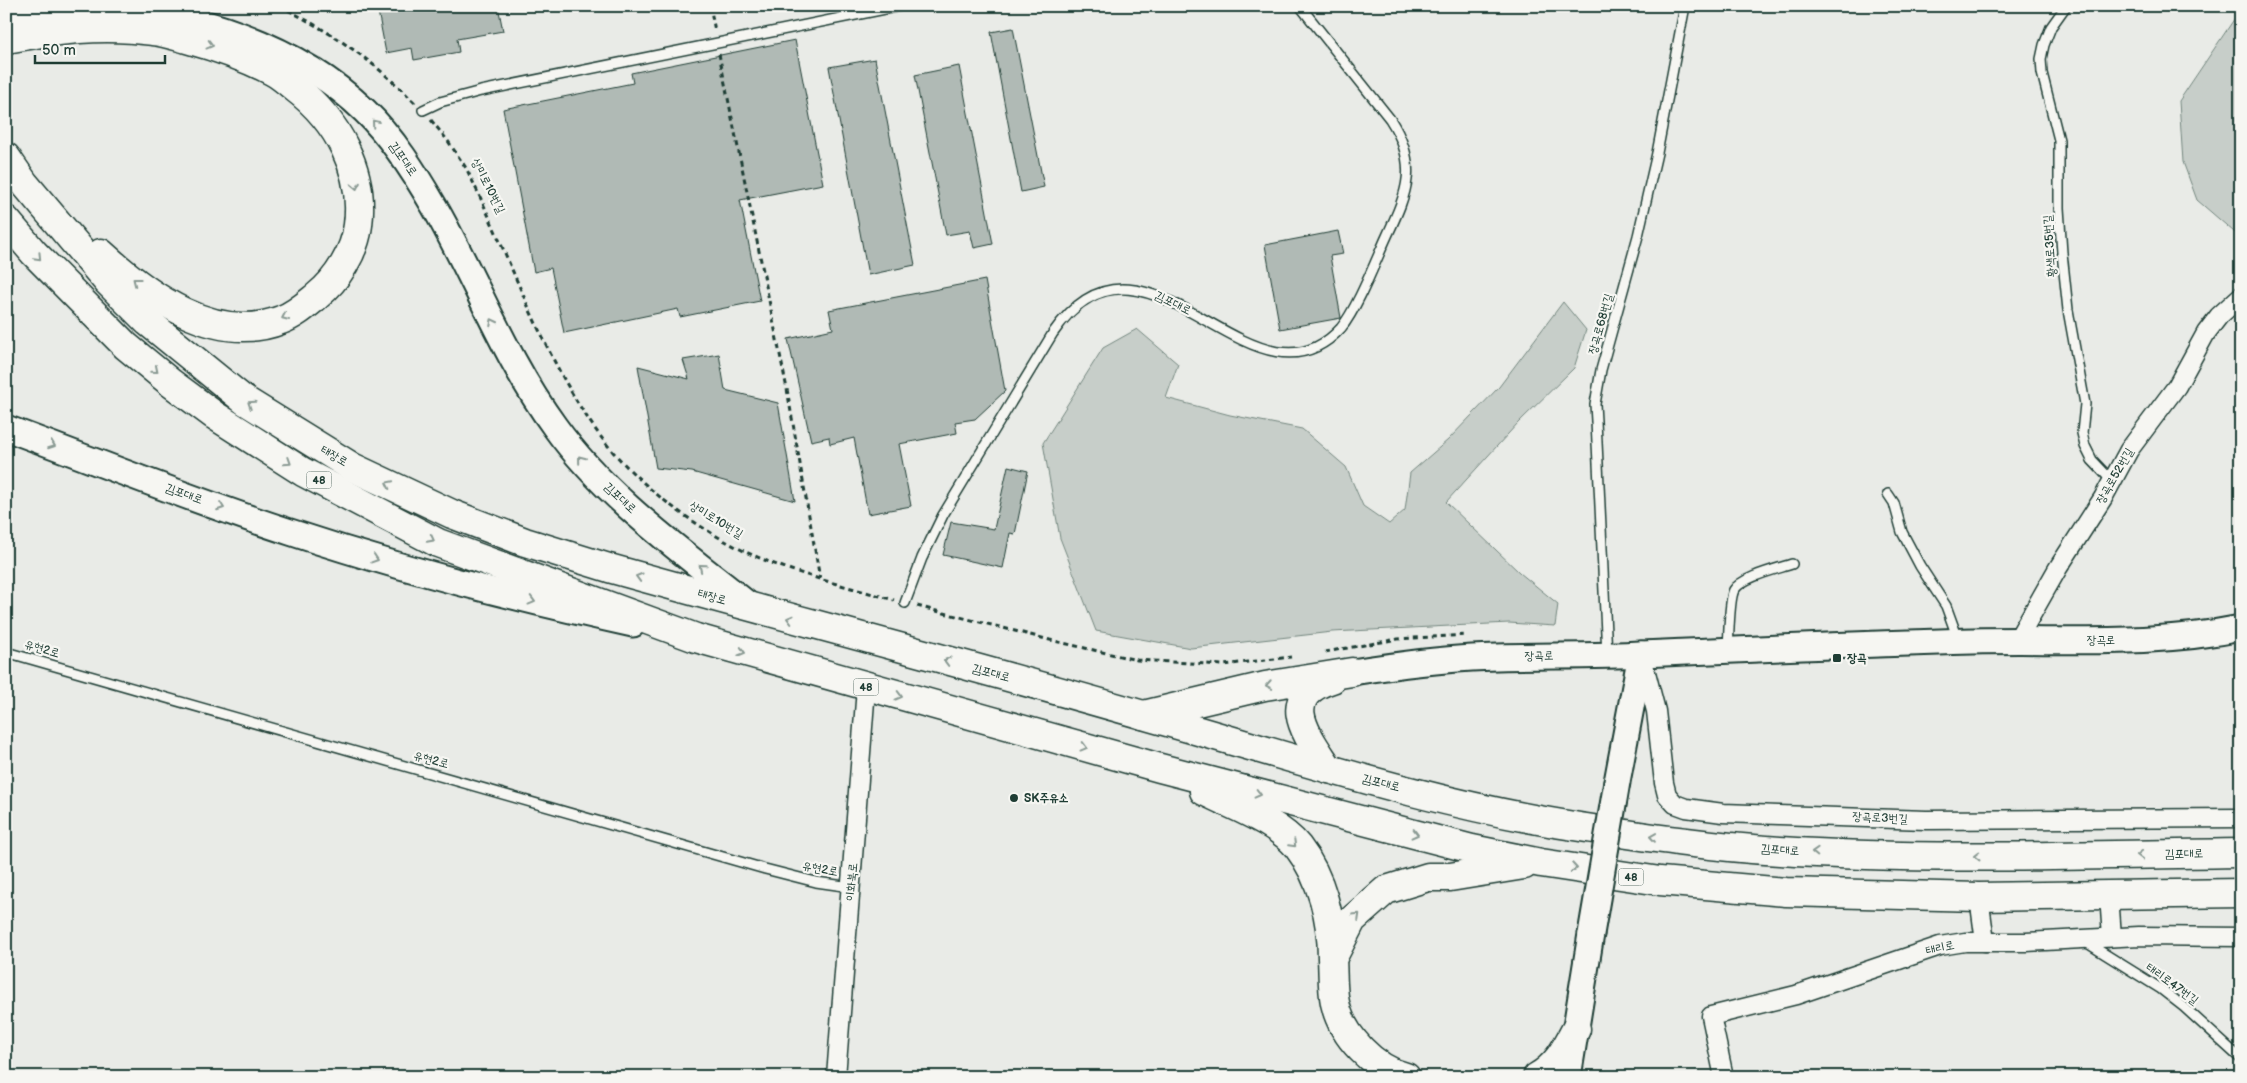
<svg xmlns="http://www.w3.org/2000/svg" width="2247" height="1083" font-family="'Balsamiq Sans','Poor Story',sans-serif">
<rect width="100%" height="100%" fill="#e9ebe7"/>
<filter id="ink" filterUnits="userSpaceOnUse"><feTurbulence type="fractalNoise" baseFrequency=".02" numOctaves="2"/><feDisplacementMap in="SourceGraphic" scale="10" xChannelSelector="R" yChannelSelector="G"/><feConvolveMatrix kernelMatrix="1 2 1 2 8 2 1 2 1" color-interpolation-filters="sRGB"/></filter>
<g filter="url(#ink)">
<!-- green -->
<g fill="#c7cec9" stroke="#73867e">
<polygon points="2241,9 2241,238 2197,200 2183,162 2179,101"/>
<polygon points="1563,302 1586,330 1574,368 1518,423 1446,502 1520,573 1558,604 1555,626 1509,623 1332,632 1191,648 1096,631 1060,538 1043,443 1103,348 1137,329 1178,364 1166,398 1230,415 1302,429 1346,467 1363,506 1389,524 1405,510 1410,473 1448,440 1499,387"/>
</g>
<!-- building -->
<g fill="#b0bab5" stroke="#1f3d34">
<polygon points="377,6 498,6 503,31 457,39 459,52 414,60 412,48 386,53"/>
<polygon points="1013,28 1044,187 1021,192 991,32"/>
<polygon points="795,40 823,184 740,200 760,301 680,317 678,309 564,333 551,268 534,272 503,109 633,83 631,73"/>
<polygon points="875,59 915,265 868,275 829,67"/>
<polygon points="959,66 993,244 974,248 970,231 946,235 915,75"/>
<polygon points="1338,231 1343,254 1330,256 1341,318 1280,329 1265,245"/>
<polygon points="985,280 1005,391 975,419 955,422 957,433 899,444 911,506 868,514 854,438 830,444 829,437 811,441 788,339 833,329 829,310"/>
<polygon points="719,354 725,390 778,403 795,501 692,472 656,468 638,366 689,379 683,360"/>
<polygon points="1008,466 1028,471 1015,534 1010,533 1003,568 943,555 951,522 994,529"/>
</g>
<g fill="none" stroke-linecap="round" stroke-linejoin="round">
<!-- lane casing -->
<g stroke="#1f3d34" stroke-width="12">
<g id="lane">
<polyline points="2066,6 2051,27 2044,45 2041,59 2042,73 2059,140 2059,208 2062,253 2068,310 2085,404 2082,433 2085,446 2092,460 2112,481"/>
<polyline points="423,110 440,102 481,91 900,6"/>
<polyline points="1888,494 1894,503 1902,532 1920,566 1946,606 1958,639"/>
<path d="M 905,603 L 922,558 L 943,515 L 1053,333 C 1145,198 1253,425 1341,328 C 1357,309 1376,260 1387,236 C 1408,191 1419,164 1390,119 L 1300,6"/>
<path d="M 1728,649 C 1729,636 1729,599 1734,590 C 1742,577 1777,569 1792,564"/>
<polyline points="6,652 765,869 816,882 851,887"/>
<polyline points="1607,655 1596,421 1595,404 1601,370 1638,236 1657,153 1685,6"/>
<polyline points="2084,941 2161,989 2184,1007 2241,1059"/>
</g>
</g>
<!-- street casing -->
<g stroke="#1f3d34" stroke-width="21">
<g id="street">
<polyline points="2017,640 2058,568 2103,498 2129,450 2177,386 2206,333 2219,316 2241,296"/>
<polyline points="1642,657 1656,711 1664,783 1667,795 1675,804 1686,808 1723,813 1926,820 2241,818"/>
<polyline points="2109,895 2112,937"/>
<polyline points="1979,897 1985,942"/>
<polyline points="836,1077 866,688"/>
<polyline points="1724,1077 1711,1016 1796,995 1940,946 1965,942 2026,942 2139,936 2241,937"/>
</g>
</g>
<!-- secondary casing -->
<g stroke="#1f3d34" stroke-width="29">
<g id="secondary">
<path d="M 6,20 C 35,16 69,8 98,8 C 190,8 299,47 365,111 C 393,138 415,173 434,206 C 476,279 505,359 555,427 C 607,499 683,552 751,607"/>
<path d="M 6,428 C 101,463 194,501 290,532 C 402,569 517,599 633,624"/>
<path d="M 1352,672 C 1391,666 1431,660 1472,658 C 1528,655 1585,657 1642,654 C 1752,649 1862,644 1973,641 C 2063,639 2153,646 2241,628"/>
<polyline points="1617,782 1641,654"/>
<polyline points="1568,1077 1591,934"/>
</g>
</g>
<!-- primary casing -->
<g stroke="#1f3d34" stroke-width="31">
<g id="primary">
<path d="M 6,39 C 55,30 103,24 152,31 C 164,32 176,36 187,39 C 216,47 245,57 272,71 C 280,75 288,82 295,88 C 337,120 365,171 358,225 C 355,252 337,280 317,296 C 306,305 295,315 281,320 C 215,346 147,295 101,253"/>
<path d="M 6,157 L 24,183 L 107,281 L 148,322 L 244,400 L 352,467 L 452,514 L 525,542 L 609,568 C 789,618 970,665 1150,717 C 1292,757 1434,805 1580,827 C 1646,837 1713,847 1780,851 C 1933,861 2088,855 2241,853"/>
<polyline points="6,220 34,253 126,346 171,383 214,415 303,472 438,543 696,638 1160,768 1472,849 1541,863 1660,881 1786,892 1979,897 2241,893"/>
<polyline points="1143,715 1265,686 1352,672"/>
<path d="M 1329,769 C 1308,736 1275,697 1332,679"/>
<path d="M 1204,791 C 1233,806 1278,822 1298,847 C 1322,878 1332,920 1332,958 C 1333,974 1332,988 1335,1003 C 1342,1036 1374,1069 1406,1077"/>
<polyline points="1333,957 1352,920 1386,890 1428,877 1450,877 1524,865"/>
<path d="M 1537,1077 C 1557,1066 1566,1048 1576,1029"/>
</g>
</g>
<!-- path -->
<g stroke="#1f3d34" stroke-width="3" stroke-dasharray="5 4" stroke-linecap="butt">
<path d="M 280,6 C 333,33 373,60 415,103"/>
<polyline points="710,6 715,31"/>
<polyline points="719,54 787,389 820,579"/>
<path d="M 431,120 L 448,141 L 466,168 C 509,253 538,347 593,426 C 629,478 684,520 740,549 C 788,573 843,585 894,600"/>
<polyline points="917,606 1050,640 1137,660 1223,665 1291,657"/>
<polyline points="1325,652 1398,639 1467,635"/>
</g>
<!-- lane -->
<use href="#lane" stroke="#f6f6f2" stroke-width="9"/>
<!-- street -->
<use href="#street" stroke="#f6f6f2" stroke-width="18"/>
<!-- secondary -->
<use href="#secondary" stroke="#f6f6f2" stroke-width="25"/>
<!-- primary -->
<use href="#primary" stroke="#f6f6f2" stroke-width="28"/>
<!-- secondary-bridge casing -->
<g stroke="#1f3d34" stroke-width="29" stroke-linecap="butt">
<polyline id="secondary-bridge" points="1591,934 1617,782"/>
</g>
<!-- secondary-bridge -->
<use href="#secondary-bridge" stroke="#f6f6f2" stroke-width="25"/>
</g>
<!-- one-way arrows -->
<defs><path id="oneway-chevron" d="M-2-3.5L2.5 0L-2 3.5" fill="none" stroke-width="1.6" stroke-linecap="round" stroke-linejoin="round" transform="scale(1.25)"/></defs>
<g stroke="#8a9a93">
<use href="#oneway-chevron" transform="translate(210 45) rotate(15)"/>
<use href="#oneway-chevron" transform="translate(375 123) rotate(-130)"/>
<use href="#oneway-chevron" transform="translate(356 186) rotate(79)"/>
<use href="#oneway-chevron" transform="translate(38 257) rotate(46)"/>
<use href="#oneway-chevron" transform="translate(136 281) rotate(-142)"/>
<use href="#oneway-chevron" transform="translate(285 317) rotate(155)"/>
<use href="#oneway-chevron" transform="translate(493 322) rotate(-117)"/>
<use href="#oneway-chevron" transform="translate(155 370) rotate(40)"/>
<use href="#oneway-chevron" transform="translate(251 404) rotate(-147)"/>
<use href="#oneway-chevron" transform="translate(52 445) rotate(21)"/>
<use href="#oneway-chevron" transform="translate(581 459) rotate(-129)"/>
<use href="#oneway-chevron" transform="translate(288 462) rotate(33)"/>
<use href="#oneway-chevron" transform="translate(389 484) rotate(-154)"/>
<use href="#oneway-chevron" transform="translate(221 507) rotate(20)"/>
<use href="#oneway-chevron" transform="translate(431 539) rotate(27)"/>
<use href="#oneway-chevron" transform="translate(375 559) rotate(18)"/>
<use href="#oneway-chevron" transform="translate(702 567) rotate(-141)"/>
<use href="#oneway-chevron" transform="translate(639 577) rotate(-164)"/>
<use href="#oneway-chevron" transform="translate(532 601) rotate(15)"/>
<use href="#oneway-chevron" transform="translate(790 619) rotate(-165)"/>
<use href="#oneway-chevron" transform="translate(742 652) rotate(16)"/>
<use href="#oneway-chevron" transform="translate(947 661) rotate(-165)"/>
<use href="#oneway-chevron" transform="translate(1269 685) rotate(170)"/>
<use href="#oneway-chevron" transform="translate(899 696) rotate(15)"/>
<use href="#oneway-chevron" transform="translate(1084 747) rotate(15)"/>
<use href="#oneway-chevron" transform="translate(1258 794) rotate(14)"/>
<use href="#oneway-chevron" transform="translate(1415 834) rotate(14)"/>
<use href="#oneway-chevron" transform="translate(1653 837) rotate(-172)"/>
<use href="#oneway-chevron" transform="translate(1293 844) rotate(45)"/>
<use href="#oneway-chevron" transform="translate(1815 852) rotate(-178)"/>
<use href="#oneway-chevron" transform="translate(2140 855) rotate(179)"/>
<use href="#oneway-chevron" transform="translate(1977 856) rotate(-180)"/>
<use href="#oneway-chevron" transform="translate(1574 868) rotate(9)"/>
<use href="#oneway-chevron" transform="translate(1357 916) rotate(-44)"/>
</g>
</g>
<!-- markers -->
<g fill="#1f3d34" stroke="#f6f6f2" stroke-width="2">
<rect x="1832" y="653" width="10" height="10" rx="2.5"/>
<circle cx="1014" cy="798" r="5"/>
</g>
<g text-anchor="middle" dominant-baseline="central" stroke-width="4.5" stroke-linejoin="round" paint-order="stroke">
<!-- shield labels -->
<g fill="#f6f6f2" stroke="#60746d" stroke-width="1">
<rect x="306.5" y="471.5" width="25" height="17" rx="4"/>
<rect x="853.5" y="678.5" width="25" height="17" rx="4"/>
<rect x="1618.5" y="868.5" width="25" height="17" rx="4"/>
</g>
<g font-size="11" font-weight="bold" fill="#1f3d34">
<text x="319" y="480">48</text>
<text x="866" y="687">48</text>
<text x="1631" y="877">48</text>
</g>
<!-- street labels -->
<g font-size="12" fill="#1f3d34" stroke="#f6f6f2">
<text transform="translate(403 159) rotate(55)">김포대로</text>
<text transform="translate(488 186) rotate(63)">상미로10번길</text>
<text transform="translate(2050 246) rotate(-94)">황색로35번길</text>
<text transform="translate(1173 303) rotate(26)">김포대로</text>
<text transform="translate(1601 324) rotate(-74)">장곡로68번길</text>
<text transform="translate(334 456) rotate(30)">태장로</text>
<text transform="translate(2115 476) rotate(-60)">장곡로52번길</text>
<text transform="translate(184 494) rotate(20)">김포대로</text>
<text transform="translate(620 498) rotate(43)">김포대로</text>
<text transform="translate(716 520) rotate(31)">상미로10번길</text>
<text transform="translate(712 597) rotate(16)">태장로</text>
<text x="2101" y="640">장곡로</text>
<text transform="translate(42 649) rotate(16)">유현2로</text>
<text transform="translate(1539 656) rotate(-1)">장곡로</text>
<text transform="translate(991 673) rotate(15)">김포대로</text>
<text transform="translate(431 760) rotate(15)">유현2로</text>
<text transform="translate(1381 783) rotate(14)">김포대로</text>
<text transform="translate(1880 818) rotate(3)">장곡로3번길</text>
<text transform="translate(1780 850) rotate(4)">김포대로</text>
<text transform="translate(2184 854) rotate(-1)">김포대로</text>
<text transform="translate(820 869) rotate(10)">유현2로</text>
<text transform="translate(852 882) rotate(-85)">이화북로</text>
<text transform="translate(1940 948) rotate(-12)">태리로</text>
<text transform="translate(2172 984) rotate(36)">태리로47번길</text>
</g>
<!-- poi labels -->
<g font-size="12" font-weight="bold" fill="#1f3d34" stroke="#f6f6f2" text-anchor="start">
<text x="1847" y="658">장곡</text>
<text x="1024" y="798">SK주유소</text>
</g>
</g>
<!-- margin -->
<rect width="2247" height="1083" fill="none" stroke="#f6f6f2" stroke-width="25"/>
<rect x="12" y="12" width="2222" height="1058" fill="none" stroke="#1f3d34" stroke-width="2" filter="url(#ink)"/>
<!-- scale -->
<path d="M35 55v8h130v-8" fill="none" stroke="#1f3d34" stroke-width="2.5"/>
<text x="42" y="55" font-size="15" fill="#1f3d34" stroke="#f6f6f2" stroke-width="4" paint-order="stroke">50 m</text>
</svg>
